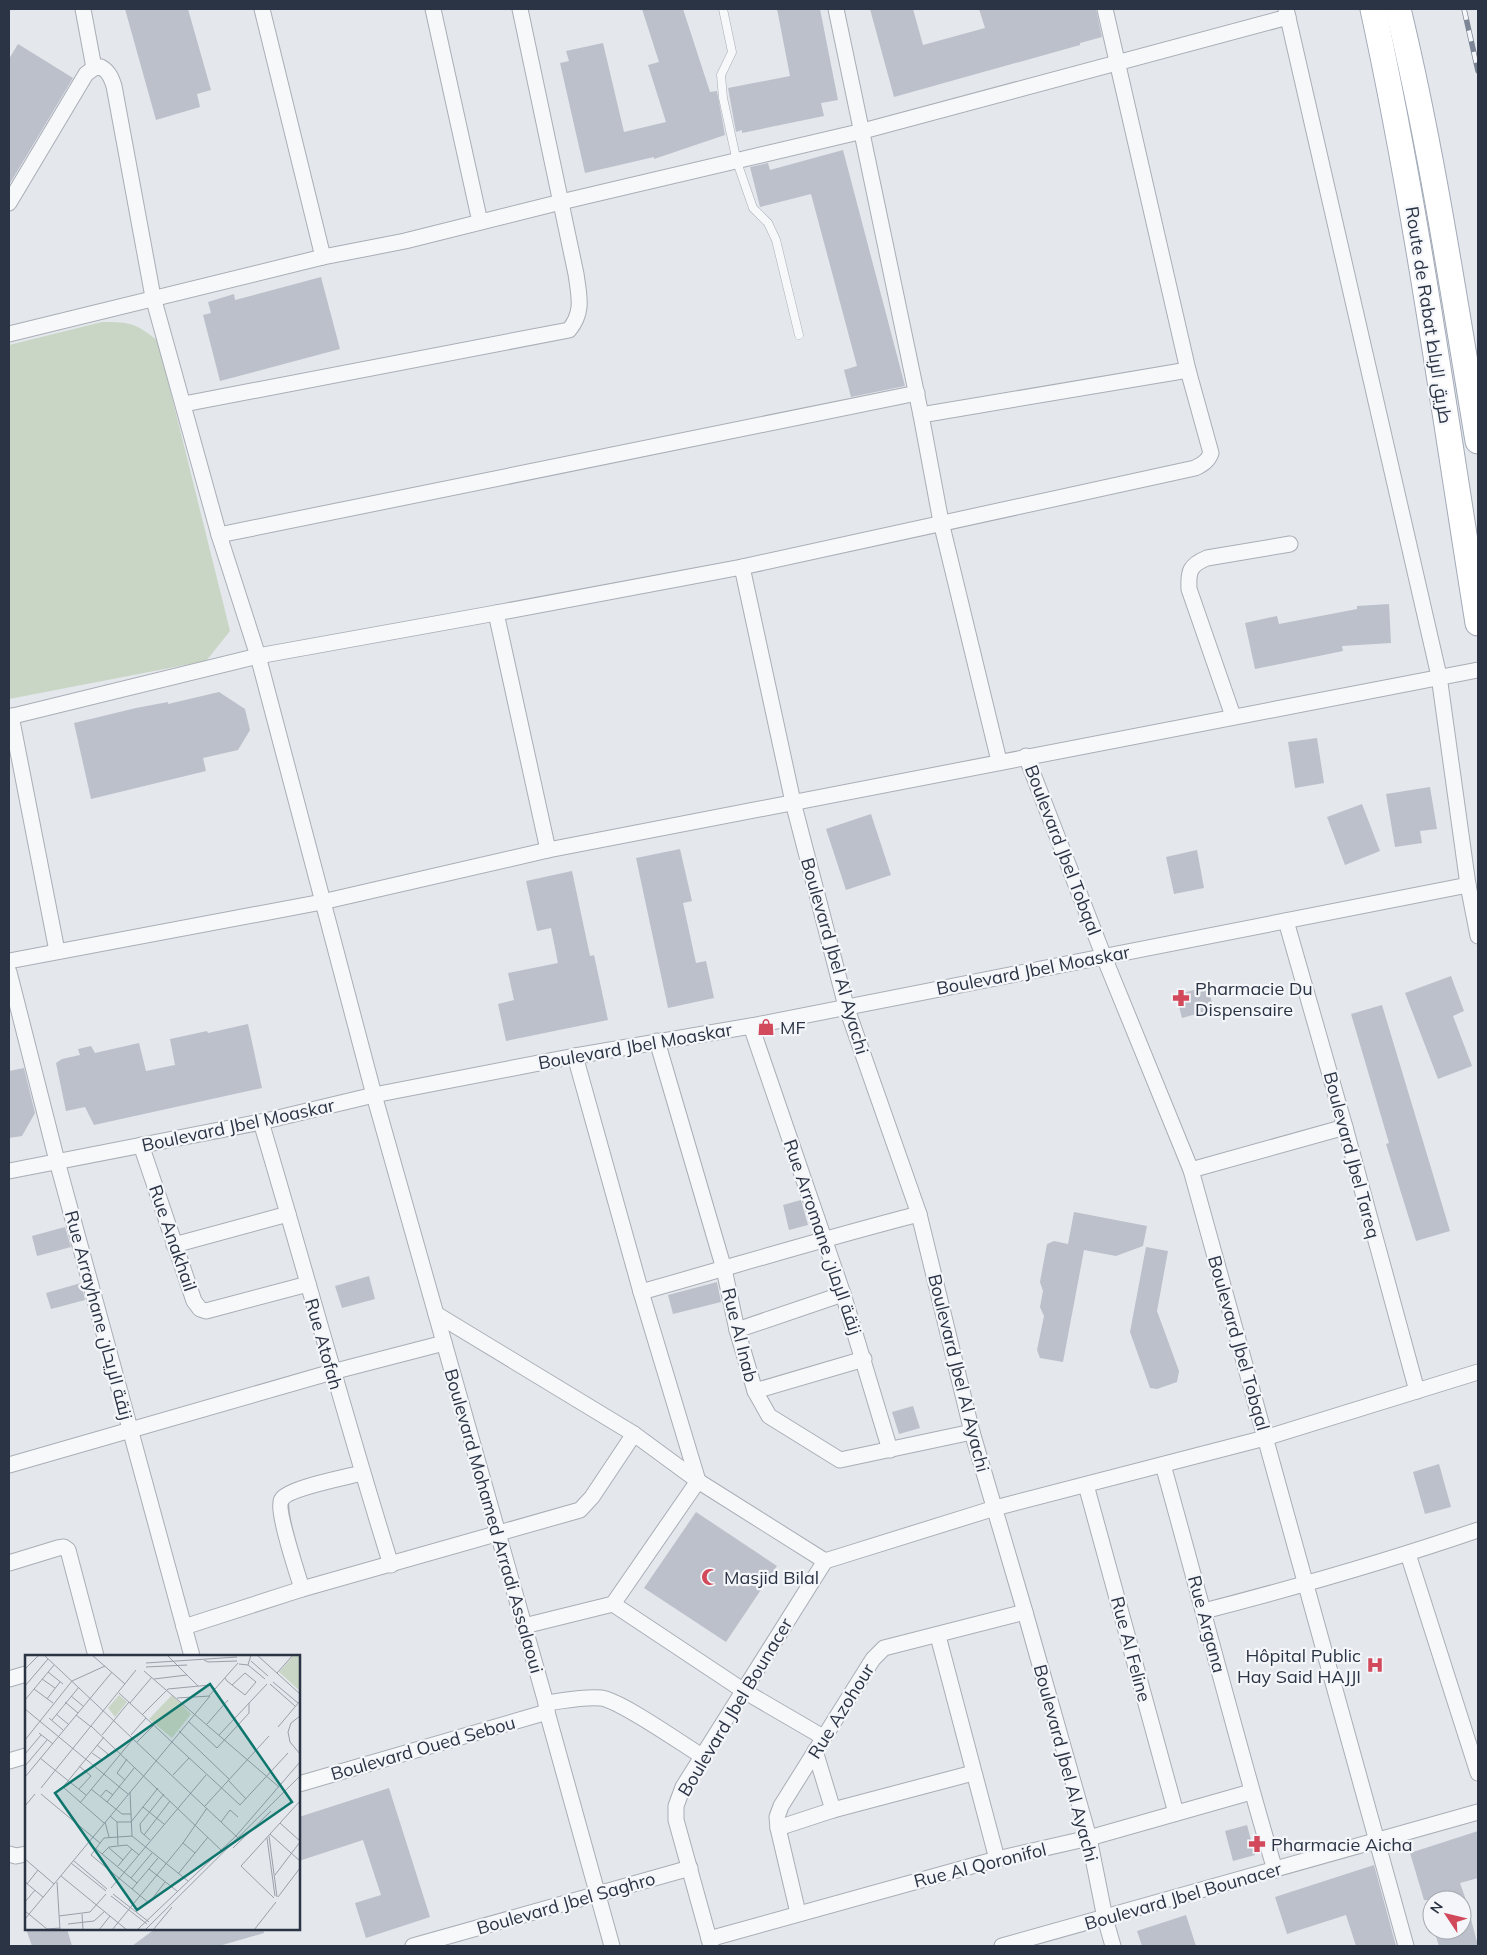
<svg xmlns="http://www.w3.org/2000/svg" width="1487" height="1955" font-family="Mulish,Cairo,sans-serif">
<rect width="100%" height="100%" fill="#e4e7ec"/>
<!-- green -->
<path fill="#c9d6c5" d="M 102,322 C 131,322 135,323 158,341 L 230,631 L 206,661 L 9,699 L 9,345 Z"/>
<!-- building -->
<g fill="#bbc0ca">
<polygon points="125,9 188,9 211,90 197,94 200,107 156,120"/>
<polygon points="642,9 683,9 710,92 717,91 725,135 654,159 654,157 585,173 560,63 569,61 566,51 603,43 624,132 666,122 648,65 659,62"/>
<polygon points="777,9 820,9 838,100 821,103 824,116 742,133 742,130 736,132 728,88 790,76"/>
<polygon points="870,9 913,9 923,45 985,28 979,9 1096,9 1102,37 1080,43 1080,45 894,97"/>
<polygon points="18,44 73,78 9,185 9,59"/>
<polygon points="843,150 905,386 851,397 844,370 857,366 811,194 760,207 750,167 768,163 770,170"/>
<polygon points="321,277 340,349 220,381 203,315 211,313 208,302 234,294 235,300"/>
<polygon points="1389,604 1391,643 1342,646 1343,651 1255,669 1245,623 1277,616 1279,624 1357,609 1357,606"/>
<polygon points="219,692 245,709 250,730 238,750 203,758 206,771 91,799 74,723 136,708 168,702 168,704"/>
<polygon points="1317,738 1324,783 1295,788 1288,742"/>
<polygon points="1430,787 1437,829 1420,831 1422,843 1395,847 1386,794"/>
<polygon points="1362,804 1380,851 1345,865 1327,817"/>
<polygon points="871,814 891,875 846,890 826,829"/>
<polygon points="680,849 692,901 683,903 696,963 706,961 714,998 668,1008 636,858"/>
<polygon points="1197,850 1204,888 1174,894 1166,857"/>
<polygon points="572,871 590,956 594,955 608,1020 506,1041 498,1004 514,1000 508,973 558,963 551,928 537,931 526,881"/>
<polygon points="1451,976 1464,1011 1453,1016 1472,1066 1438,1079 1405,993"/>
<polygon points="1207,986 1214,1009 1182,1018 1176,995"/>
<polygon points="1382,1005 1450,1231 1416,1241 1386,1144 1389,1143 1351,1014"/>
<polygon points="248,1024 262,1088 94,1125 85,1107 66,1111 56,1063 62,1059 80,1055 78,1049 91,1046 95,1053 139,1043 146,1071 175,1065 170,1039 207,1031 208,1033"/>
<polygon points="24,1068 35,1113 22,1136 9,1138 9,1071"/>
<polygon points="801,1200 808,1225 789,1230 783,1205"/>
<polygon points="1074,1212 1147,1226 1143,1246 1116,1256 1084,1250 1063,1362 1040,1358 1037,1350 1044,1316 1040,1307 1043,1291 1040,1282 1047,1244 1054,1241 1068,1244"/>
<polygon points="65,1227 71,1247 37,1256 32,1236"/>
<polygon points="1146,1247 1168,1251 1157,1311 1179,1371 1177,1382 1157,1389 1150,1388 1130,1332"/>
<polygon points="369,1276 375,1299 342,1308 335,1286"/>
<polygon points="717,1282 721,1302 673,1314 668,1295"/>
<polygon points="81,1283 85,1300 51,1309 46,1293"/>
<polygon points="913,1406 920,1428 899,1434 892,1412"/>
<polygon points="1439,1464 1451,1507 1425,1514 1413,1472"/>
<polygon points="696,1512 777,1566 726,1642 644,1588"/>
<polygon points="389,1788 430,1917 366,1938 355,1903 381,1895 363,1840 299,1861 299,1817"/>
<polygon points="1247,1825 1255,1855 1233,1861 1225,1831"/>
<polygon points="1478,1831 1478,1878 1460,1883 1466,1900 1424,1900 1410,1853"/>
<polygon points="1374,1865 1396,1946 1356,1946 1346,1915 1287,1934 1275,1897"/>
<polygon points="1466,1900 1478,1946 1439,1946 1434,1930 1462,1930 1462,1901"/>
<polygon points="1186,1915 1196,1946 1142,1946 1137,1931"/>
<polygon points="26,1929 67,1929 72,1946 32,1946"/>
<polygon points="155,1929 263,1929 264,1933 219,1946 132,1946"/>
</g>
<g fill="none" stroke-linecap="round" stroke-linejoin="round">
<!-- lane casing -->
<g stroke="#a9aeb7" stroke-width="9">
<polyline id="lane" points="723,9 732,52 721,75 723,98 737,162 753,208 768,223 776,240 799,335"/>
</g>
<!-- street casing -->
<g stroke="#a9aeb7" stroke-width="17">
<g id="street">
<polyline points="83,9 94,68"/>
<polyline points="262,9 323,257"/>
<polyline points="433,9 480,222"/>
<polyline points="836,9 921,415 941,522 999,761"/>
<polyline points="1286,9 1439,676 1468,885 1478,936"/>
<path d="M 9,203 L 86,74 L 94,68 L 101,67 C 109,72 111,77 114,86 L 153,297 L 219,535 L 258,656 L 374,1095 L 546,1703 L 547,1712 L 612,1946"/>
<polyline points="9,334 323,257 405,241 561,202 863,131 1288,17"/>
<path d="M 184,404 L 569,330 C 584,312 579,296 576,274 L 520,9"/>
<polyline points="921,415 1188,370"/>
<polyline points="219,535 917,393"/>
<polyline points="742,567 793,802 846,1006 919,1214 972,1432 1025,1612 1089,1838 1105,1918 1113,1946"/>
<polyline points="496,613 548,850"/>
<polyline points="11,716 57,951"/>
<path d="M 1233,716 L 1189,589 C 1188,571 1190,565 1207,558 L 1290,544"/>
<path d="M 9,717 L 258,656 L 496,613 L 742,567 L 1195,468 C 1203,464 1208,461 1211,453 L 1188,370 L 1105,9"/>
<polyline points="1026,756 1104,957 1191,1170 1406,1946"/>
<polyline points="1286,921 1345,1127 1417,1391"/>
<polyline points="9,961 322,902 548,850 1478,670"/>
<polyline points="9,972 57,1161 192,1656"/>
<polyline points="751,1026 843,1294 890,1450"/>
<polyline points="657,1041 724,1269 737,1330 755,1391 769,1416 840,1460 972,1432"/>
<path d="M 261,1122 C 305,1269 345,1418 391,1565"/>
<polyline points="141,1145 194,1301 200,1309 206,1311 308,1284"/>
<polyline points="1191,1170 1345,1127"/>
<polyline points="9,1171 261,1122 374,1095 575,1056 751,1026 1468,885"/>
<polyline points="174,1245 288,1214"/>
<path d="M 641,1292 C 734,1266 825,1238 919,1214"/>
<polyline points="436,1314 634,1434 698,1481 825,1561 995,1508 1265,1438 1478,1372"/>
<polyline points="737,1330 843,1294"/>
<polyline points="755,1391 864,1359"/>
<polyline points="9,1465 332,1372 444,1343"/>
<path d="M 1163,1465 C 1201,1600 1235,1736 1275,1870"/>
<polyline points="1086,1485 1176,1813"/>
<polyline points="1408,1554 1478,1773"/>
<polyline points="9,1563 58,1548 64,1547 68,1550 96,1656"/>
<path d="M 302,1589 C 298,1575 275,1508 282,1499 C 289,1488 347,1477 362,1473"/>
<polyline points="613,1604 744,1691 823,1737"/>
<path d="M 1204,1611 C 1297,1587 1388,1561 1478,1530"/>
<polyline points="524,1626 613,1604 698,1481 641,1292 575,1056"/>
<polyline points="184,1627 302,1589 580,1510 592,1497 634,1434"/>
<polyline points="938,1636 997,1859"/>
<polyline points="9,1679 26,1674"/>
<path d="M 546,1703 C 564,1701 583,1696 601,1698 C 620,1700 682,1744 702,1756"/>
<polyline points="815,1751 833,1810"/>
<polyline points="9,1761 26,1756"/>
<polyline points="299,1784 547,1712"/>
<polyline points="778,1828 833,1810 973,1773"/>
<polyline points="9,1854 16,1856 26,1854"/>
<polyline points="798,1913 778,1828 777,1817 781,1806 873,1659 884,1648 1025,1612"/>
<polyline points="709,1939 997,1859 1089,1838 1251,1792"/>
<polyline points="413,1946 690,1868"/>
<polyline points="711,1946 676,1820 676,1806 683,1787 825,1561"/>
<polyline points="1002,1946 1478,1812"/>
</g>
</g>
<!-- primary casing -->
<g stroke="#a3abb8" stroke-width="27">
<g id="primary">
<path d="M 1373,9 C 1417,212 1445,418 1478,623"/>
<path d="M 1398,9 C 1432,150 1454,297 1478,441"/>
</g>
</g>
<!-- lane -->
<use href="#lane" stroke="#f7f8fa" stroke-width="8"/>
<!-- street -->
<use href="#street" stroke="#f7f8fa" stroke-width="15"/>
<!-- primary -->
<use href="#primary" stroke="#fff" stroke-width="25"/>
<!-- rail casing -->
<g stroke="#7d8696" stroke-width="5.5">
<polyline id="rail" points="1464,9 1478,71"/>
</g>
<!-- rail -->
<use href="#rail" stroke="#f4f6f9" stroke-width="4" stroke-dasharray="11" stroke-linecap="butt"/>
</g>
<!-- icons -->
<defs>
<g id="pharmacy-bare" transform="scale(1.35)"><path d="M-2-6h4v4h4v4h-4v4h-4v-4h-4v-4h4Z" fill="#d1495b" stroke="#f4f6f9" stroke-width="2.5" paint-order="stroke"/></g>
<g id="shop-bare" transform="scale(1.35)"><path d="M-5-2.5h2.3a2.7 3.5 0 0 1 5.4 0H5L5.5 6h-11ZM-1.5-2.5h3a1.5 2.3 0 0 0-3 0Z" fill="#d1495b" stroke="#f4f6f9" stroke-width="2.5" paint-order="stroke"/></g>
<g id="mosque-bare" transform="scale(1.35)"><path d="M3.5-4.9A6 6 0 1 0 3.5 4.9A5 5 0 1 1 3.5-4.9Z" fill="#d1495b" stroke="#f4f6f9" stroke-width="2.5" paint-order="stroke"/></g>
<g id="hospital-bare" transform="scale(1.35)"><path d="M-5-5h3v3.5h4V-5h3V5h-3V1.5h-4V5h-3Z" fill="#d1495b" stroke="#f4f6f9" stroke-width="2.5" paint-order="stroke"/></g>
</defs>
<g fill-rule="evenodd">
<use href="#pharmacy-bare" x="1181" y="998"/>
<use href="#shop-bare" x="766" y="1027"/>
<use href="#mosque-bare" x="710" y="1577"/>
<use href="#hospital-bare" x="1375" y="1665"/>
<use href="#pharmacy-bare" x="1257" y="1844"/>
</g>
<g text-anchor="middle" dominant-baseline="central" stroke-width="4.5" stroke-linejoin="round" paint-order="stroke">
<!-- street labels -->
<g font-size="18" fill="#2b3445" stroke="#f4f6f9">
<text transform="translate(1429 315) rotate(81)">Route de Rabat طريق الرباط</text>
<text transform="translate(1063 850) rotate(69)">Boulevard Jbel Tobqal</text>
<text transform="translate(835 956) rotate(74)">Boulevard Jbel Al Ayachi</text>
<text transform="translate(1033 970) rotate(-11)">Boulevard Jbel Moaskar</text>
<text transform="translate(635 1046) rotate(-10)">Boulevard Jbel Moaskar</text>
<text transform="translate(238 1125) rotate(-12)">Boulevard Jbel Moaskar</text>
<text transform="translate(1352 1155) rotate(75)">Boulevard Jbel Tareq</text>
<text transform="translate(823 1237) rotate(71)">Rue Arromane زنقة الرمان</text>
<text transform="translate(173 1238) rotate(71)">Rue Anakhail</text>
<text transform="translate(99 1315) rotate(75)">Rue Arrayhane زنقة الريحان</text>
<text transform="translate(740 1335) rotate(76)">Rue Al Inab</text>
<text transform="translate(1239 1343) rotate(74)">Boulevard Jbel Tobqal</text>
<text transform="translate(324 1344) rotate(74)">Rue Atofah</text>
<text transform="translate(959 1373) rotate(76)">Boulevard Jbel Al Ayachi</text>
<text transform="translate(494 1521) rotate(74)">Boulevard Mohamed Arradi Assalaoui</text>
<text transform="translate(1207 1624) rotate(75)">Rue Argana</text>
<text transform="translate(1131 1649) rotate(75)">Rue Al Feline</text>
<text transform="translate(735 1707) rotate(-59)">Boulevard Jbel Bounacer</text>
<text transform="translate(841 1711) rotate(-58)">Rue Azohour</text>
<text transform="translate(423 1748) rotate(-16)">Boulevard Oued Sebou</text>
<text transform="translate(1066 1763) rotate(75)">Boulevard Jbel Al Ayachi</text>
<text transform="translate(980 1865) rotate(-14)">Rue Al Qoronifol</text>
<text transform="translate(1183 1896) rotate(-16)">Boulevard Jbel Bounacer</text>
<text transform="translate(566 1903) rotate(-16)">Boulevard Jbel Saghro</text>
</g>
<!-- poi labels -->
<g font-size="18" fill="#2b3445" stroke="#f4f6f9" text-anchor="start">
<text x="1195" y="988">Pharmacie Du<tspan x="1195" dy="21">Dispensaire</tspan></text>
<text x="780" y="1027">MF</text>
<text x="724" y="1577">Masjid Bilal</text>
<text x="1361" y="1655" text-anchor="end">Hôpital Public<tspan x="1361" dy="21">Hay Said HAJJI</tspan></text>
<text x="1271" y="1844">Pharmacie Aicha</text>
</g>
</g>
<!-- overview -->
<g transform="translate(25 1655)">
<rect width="275" height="275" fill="#e4e7ec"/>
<path d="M 269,0 L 275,0 L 275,36 L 254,17 ZM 94,40 L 102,47 L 90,62 L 83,53 ZM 147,40 L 166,59 L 147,83 L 124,64 Z" fill="#c9d6c5"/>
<path fill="none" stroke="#9a9fa9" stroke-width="1" d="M 19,0 L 213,183M 67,0 L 100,29M 142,0 L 173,31M 232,0 L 275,39M 179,5 L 183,7 L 212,6M 226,6 L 243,21M 121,8 L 212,2M 214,9 L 223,10 L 226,0M 223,10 L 240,24M 121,12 L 162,10M 0,14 L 14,0M 119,16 L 254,132M 23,17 L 38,29M 252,18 L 268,0M 200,23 L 202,26 L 220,40 L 231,27 L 220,18 L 207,30M 17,24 L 30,33M 129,24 L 162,20M 248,27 L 273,48M 245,29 L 270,51M 0,31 L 23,4M 9,34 L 28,48M 190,34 L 213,8M 94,38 L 215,150 L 263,98M 46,41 L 58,51M 22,44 L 35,27M 0,45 L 29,10M 40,47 L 53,58M 105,48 L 127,22M 0,54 L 103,139M 31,59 L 43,69M 51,60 L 65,71M 117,60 L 143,34 L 185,30 L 190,34 L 184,41M 275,61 L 266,68 L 263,77 L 265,87 L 275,99M 24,63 L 38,75M 27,65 L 54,32M 163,66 L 192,93 L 224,58 L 224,48M 182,69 L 203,45M 66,71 L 196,195M 253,72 L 275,46M 154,76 L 204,124M 14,78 L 28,89M 77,80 L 104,47M 106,80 L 121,63M 194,80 L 242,29M 79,82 L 38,132 L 79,168M 0,85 L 47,26 L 80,11M 112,87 L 129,70M 67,98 L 77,105 L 83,99 L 72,90M 0,99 L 16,80M 15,103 L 61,140M 0,111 L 22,85M 148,120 L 164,103M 0,122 L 87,17M 100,125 L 92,118 L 102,104M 203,125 L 221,144M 16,133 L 111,15M 54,134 L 66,121 L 54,111M 66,134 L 97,159 L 106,159M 105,137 L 107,181 L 163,226M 16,139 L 75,188M 76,141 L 81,135 L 88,140M 82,147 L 110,112M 55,148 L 108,84M 0,151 L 10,139M 180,151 L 244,81M 118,152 L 139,169M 85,161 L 92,167 L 106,167 L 133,133M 80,167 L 84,182M 92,167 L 93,190M 196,167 L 205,155 L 213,162M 255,168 L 275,186M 245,179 L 275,206M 119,180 L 145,146M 107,181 L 79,183 L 66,200 L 124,248 L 140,227M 244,181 L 252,242M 242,183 L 250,241M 125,185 L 116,177 L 115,169 L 139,139M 158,188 L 170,198M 83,192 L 98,205M 70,193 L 112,228M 208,193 L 246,156M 77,199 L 84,192 L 102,190 L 114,200M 0,204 L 29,229M 49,206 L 82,234M 46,208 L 81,236M 93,211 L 107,194M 124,214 L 152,236M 153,219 L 183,182M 250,220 L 275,187M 36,221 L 102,275M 106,223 L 127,198M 0,227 L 18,242M 32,227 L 35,275M 2,229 L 13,215M 86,233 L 181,120M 107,234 L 133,203M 88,239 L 124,267M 86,241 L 122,269M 253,242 L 275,213M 249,243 L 216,211 L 275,146M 0,247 L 10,235M 0,256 L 22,274 L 35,273M 57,259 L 58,275M 34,261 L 65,257 L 81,239M 0,264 L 185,41 L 152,43M 43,269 L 69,266 L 80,256M 74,275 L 85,261M 87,275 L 158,188 L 182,153M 112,275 L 211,181 L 275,107M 120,275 L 275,121M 128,275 L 147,252M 229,275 L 251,247"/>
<path fill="#0f766e" fill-opacity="0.15" stroke="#0f766e" stroke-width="2.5" d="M 185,29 L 267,147 L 112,255 L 30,138 Z"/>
<rect width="275" height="275" fill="none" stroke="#2b3445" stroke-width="2.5"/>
</g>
<!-- border -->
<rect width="1487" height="1955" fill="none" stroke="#2b3445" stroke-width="20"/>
<!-- north arrow -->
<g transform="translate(1447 1915) rotate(305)"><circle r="24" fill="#f4f6f9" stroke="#a4a8b1"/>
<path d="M0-4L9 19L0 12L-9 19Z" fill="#d1495b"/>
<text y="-8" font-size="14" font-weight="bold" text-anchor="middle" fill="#2b3445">N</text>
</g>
</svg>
